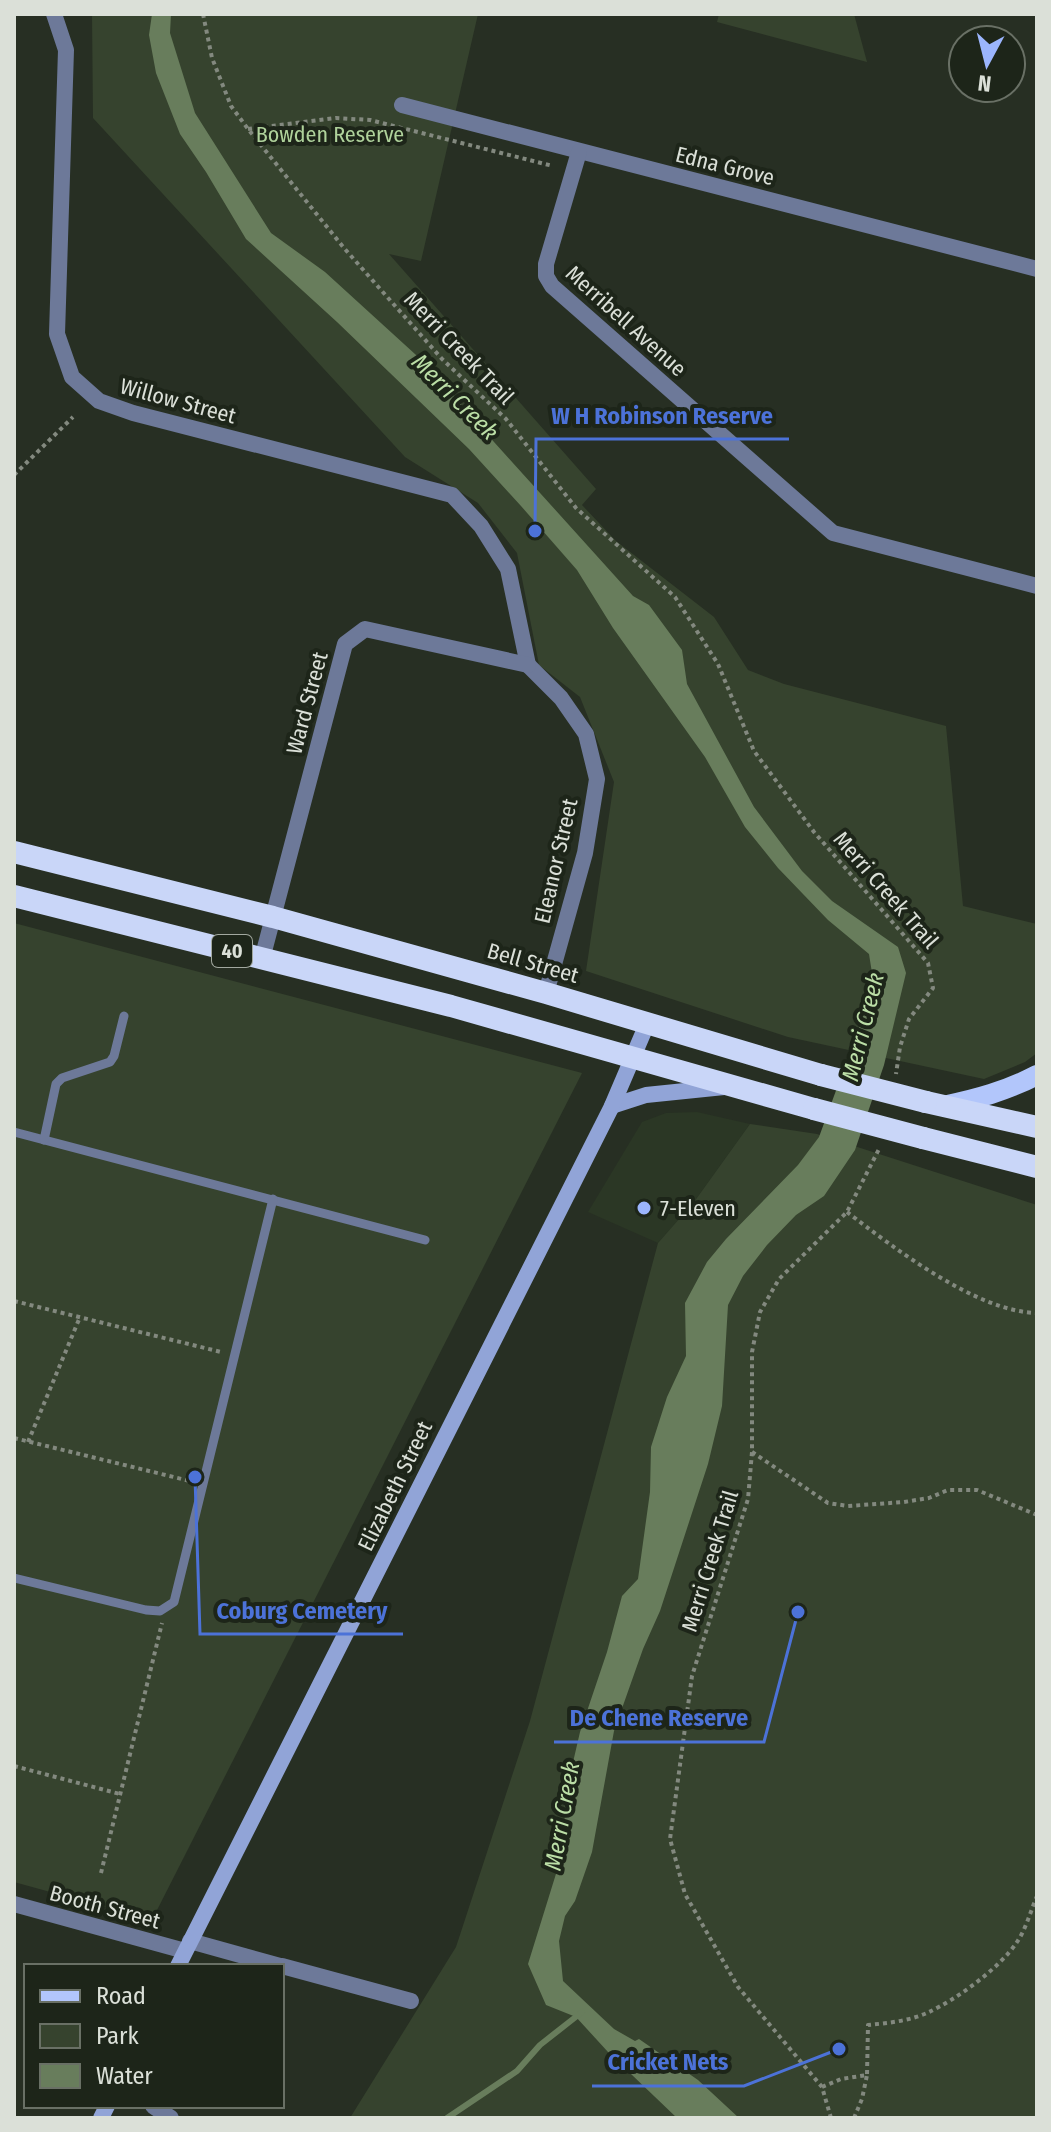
<svg xmlns="http://www.w3.org/2000/svg" width="1051" height="2132" font-family="'Fira Sans Condensed',sans-serif">
<rect width="100%" height="100%" fill="#272f23"/>
<!-- built -->
<polygon fill="#2b3725" points="697,1112 750,1124 694,1202 658,1243 588,1212 642,1122 666,1113"/>
<!-- green -->
<g fill="#36432e">
<polygon points="92,14 478,14 421,261 389,254 596,489 582,505 616,541 714,617 748,670 784,684 946,726 963,906 1037,924 1037,1053 1025,1062 984,1079 788,1037 586,971 614,782 580,697 539,665 517,553 478,503 405,457 93,118"/>
<polygon points="719,14 854,14 867,62 717,22"/>
<polygon points="14,923 582,1073 152,1920 14,1882"/>
<polygon points="750,1124 817,1134 1037,1205 1037,2118 350,2118 456,1947 530,1721 658,1243 694,1202"/>
</g>
<!-- water -->
<polygon fill="#687d5c" points="152,14 171,14 170,33 195,113 271,233 325,272 438,375 467,412 633,596 649,605 682,650 687,684 754,807 802,871 832,901 898,947 906,973 884,1065 855,1150 824,1196 796,1215 767,1245 743,1276 728,1305 722,1406 708,1464 660,1611 643,1649 614,1731 592,1852 575,1901 565,1916 559,1941 563,1981 614,2029 635,2041 639,2039 698,2080 739,2118 677,2118 608,2052 576,2017 546,2005 528,1964 564,1848 565,1797 580,1732 607,1652 622,1596 638,1579 650,1492 651,1447 667,1397 686,1356 685,1303 707,1262 726,1239 798,1165 819,1137 864,1014 872,973 869,954 828,920 778,868 745,827 705,757 613,628 577,570 521,506 469,449 337,322 246,239 206,172 180,134 156,73 149,35"/>
<g fill="none" stroke-linecap="round" stroke-linejoin="round">
<!-- stream -->
<polyline stroke="#687d5c" stroke-width="6" points="447,2118 517,2071 540,2045 582,2012"/>
<!-- path -->
<g stroke="#83897f" stroke-width="4" stroke-dasharray="4 4" stroke-linecap="butt">
<polyline points="203,14 212,58 231,106 248,129 344,248 442,359 506,419 576,508 675,597 718,664 754,751 814,832 928,963 933,988 909,1019 900,1047 896,1074"/>
<polyline points="248,129 336,118 370,120 553,166"/>
<polyline points="14,475 73,417"/>
<path d="M 847,1212 C 894,1248 977,1312 1037,1313"/>
<polyline points="14,1301 221,1352"/>
<polyline points="14,1438 190,1481"/>
<polyline points="28,1442 80,1317"/>
<polyline points="752,1452 828,1503 848,1506 904,1502 929,1498 948,1490 977,1490 1037,1515"/>
<polyline points="14,1766 120,1794"/>
<polyline points="101,1873 162,1623"/>
<path d="M 822,2087 L 841,2079 L 867,2075 L 868,2025 C 888,2023 910,2021 929,2012 C 957,1999 1000,1968 1017,1942 C 1026,1929 1031,1910 1037,1896"/>
<polyline points="831,2118 822,2087 738,1987 685,1894 670,1839 692,1676 748,1499 752,1452 752,1352 760,1312 779,1279 847,1212 879,1149"/>
<polyline points="854,2118 862,2099 867,2075"/>
</g>
<!-- service -->
<g stroke="#6d7999" stroke-width="9">
<polyline points="14,1132 425,1240"/>
<polyline points="44,1140 56,1084 62,1078 110,1062 114,1056 124,1016"/>
<polyline points="14,1578 146,1610 160,1611 174,1602 273,1199"/>
</g>
<!-- minor -->
<g stroke="#6d7999" stroke-width="16">
<polyline points="54,14 66,50 57,334 72,377 99,401 133,413 452,495 481,526 508,569 528,665"/>
<polyline points="402,105 1037,269"/>
<polyline points="579,152 546,264 546,276 552,286 833,533 1037,586"/>
<polyline points="528,665 561,698 586,734 597,779 585,853 546,993"/>
<polyline points="262,959 345,644 365,629 528,665"/>
<polyline points="14,1904 185,1951"/>
<polyline points="190,1941 280,1966"/>
<polyline points="282,1966 411,2001"/>
<polyline points="153,2106 171,2118"/>
</g>
<!-- secondary -->
<g stroke="#91a4d7" stroke-width="16">
<polyline points="612,1106 646,1095 724,1087"/>
<polyline points="178,1966 612,1106 647,1024"/>
<polyline points="101,2118 107,2106"/>
</g>
<!-- primary -->
<path stroke="#b2c6fb" stroke-width="20" d="M 943,1106 C 977,1099 1006,1091 1037,1075"/>
<!-- trunk -->
<g stroke="#c9d6f8" stroke-width="22">
<polyline points="14,852 273,917 546,993 821,1075"/>
<polyline points="14,896 451,1006 814,1109"/>
<polyline points="926,1102 1037,1127"/>
<polyline points="923,1138 1037,1167"/>
</g>
<!-- trunk-bridge -->
<g stroke="#c9d6f8" stroke-width="22">
<polyline points="821,1075 926,1102"/>
<polyline points="814,1109 923,1138"/>
</g>
</g>
<!-- markers -->
<circle fill="#9bb5fd" stroke="#1d2519" stroke-width="3" cx="644" cy="1208" r="8"/>
<g text-anchor="middle" dominant-baseline="central" stroke-width="8" stroke-linejoin="round" paint-order="stroke">
<!-- shield labels -->
<rect fill="#1d2519" stroke="#a2a89f" stroke-width="2" x="212" y="935" width="40" height="32" rx="6"/>
<g font-size="20" font-weight="bold" fill="#dbe0d8">
<text x="232" y="951">40</text>
</g>
<!-- park labels -->
<g font-size="22" fill="#afd29b" stroke="#1d2519">
<text x="330" y="134">Bowden Reserve</text>
</g>
<!-- street labels -->
<g font-size="22" fill="#dbe0d8" stroke="#1d2519">
<text transform="translate(725 166) rotate(14)">Edna Grove</text>
<text transform="translate(626 321) rotate(42)">Merribell Avenue</text>
<text transform="translate(459 348) rotate(46)">Merri Creek Trail</text>
<text transform="translate(178 401) rotate(15)">Willow Street</text>
<text transform="translate(307 703) rotate(-75)">Ward Street</text>
<text transform="translate(556 861) rotate(-77)">Eleanor Street</text>
<text transform="translate(886 890) rotate(49)">Merri Creek Trail</text>
<text transform="translate(533 963) rotate(16)">Bell Street</text>
<text transform="translate(395 1486) rotate(-64)">Elizabeth Street</text>
<text transform="translate(710 1561) rotate(-73)">Merri Creek Trail</text>
<text transform="translate(105 1907) rotate(15)">Booth Street</text>
</g>
<!-- poi labels -->
<g font-size="22" fill="#dbe0d8" stroke="#1d2519" text-anchor="start">
<text x="660" y="1208">7-Eleven</text>
</g>
<!-- water labels -->
<g font-size="24" font-style="italic" fill="#bbdea6" stroke="#1d2519">
<text transform="translate(455 397) rotate(45)">Merri Creek</text>
<text transform="translate(863 1027) rotate(-76)">Merri Creek</text>
<text transform="translate(562 1816) rotate(-80)">Merri Creek</text>
</g>
</g>
<!-- callouts -->
<path fill="none" stroke="#4c72d8" stroke-width="3" d="M535 531L536 439H789M195 1477L200 1634H403M798 1612L764 1742H554M839 2049L744 2086H592"/>
<g fill="#4c72d8" stroke="#1d2519" stroke-width="3">
<circle cx="535" cy="531" r="8"/>
<circle cx="195" cy="1477" r="8"/>
<circle cx="798" cy="1612" r="8"/>
<circle cx="839" cy="2049" r="8"/>
</g>
<g font-size="24" text-anchor="middle" font-weight="bold" fill="#4c72d8" stroke="#1d2519" stroke-width="8" stroke-linejoin="round" paint-order="stroke">
<text x="662" y="424">W H Robinson Reserve</text>
<text x="302" y="1619">Coburg Cemetery</text>
<text x="659" y="1726">De Chene Reserve</text>
<text x="668" y="2070">Cricket Nets</text>
</g>
<!-- border -->
<rect width="1051" height="2132" fill="none" stroke="#dbe0d8" stroke-width="32"/>
<!-- legend -->
<rect x="24" y="1964" width="260" height="144" fill="#1d2519" stroke="#697065" stroke-width="2"/>
<rect x="40" y="1990" width="40" height="12" fill="#b2c6fb" stroke="#697065" stroke-width="2"/>
<text x="96" y="2004" font-size="24" fill="#dbe0d8">Road</text>
<rect x="40" y="2024" width="40" height="24" fill="#36432e" stroke="#697065" stroke-width="2"/>
<text x="96" y="2044" font-size="24" fill="#dbe0d8">Park</text>
<rect x="40" y="2064" width="40" height="24" fill="#687d5c" stroke="#697065" stroke-width="2"/>
<text x="96" y="2084" font-size="24" fill="#dbe0d8">Water</text>
<!-- north arrow -->
<g transform="translate(987 64) rotate(187)"><circle r="38" fill="#1d2519" stroke="#697065" stroke-width="2"/>
<path d="M0-6L14 30L0 20L-14 30Z" fill="#9bb5fd"/>
<text y="-12" font-size="22" font-weight="bold" text-anchor="middle" fill="#dbe0d8">N</text>
</g>
</svg>
